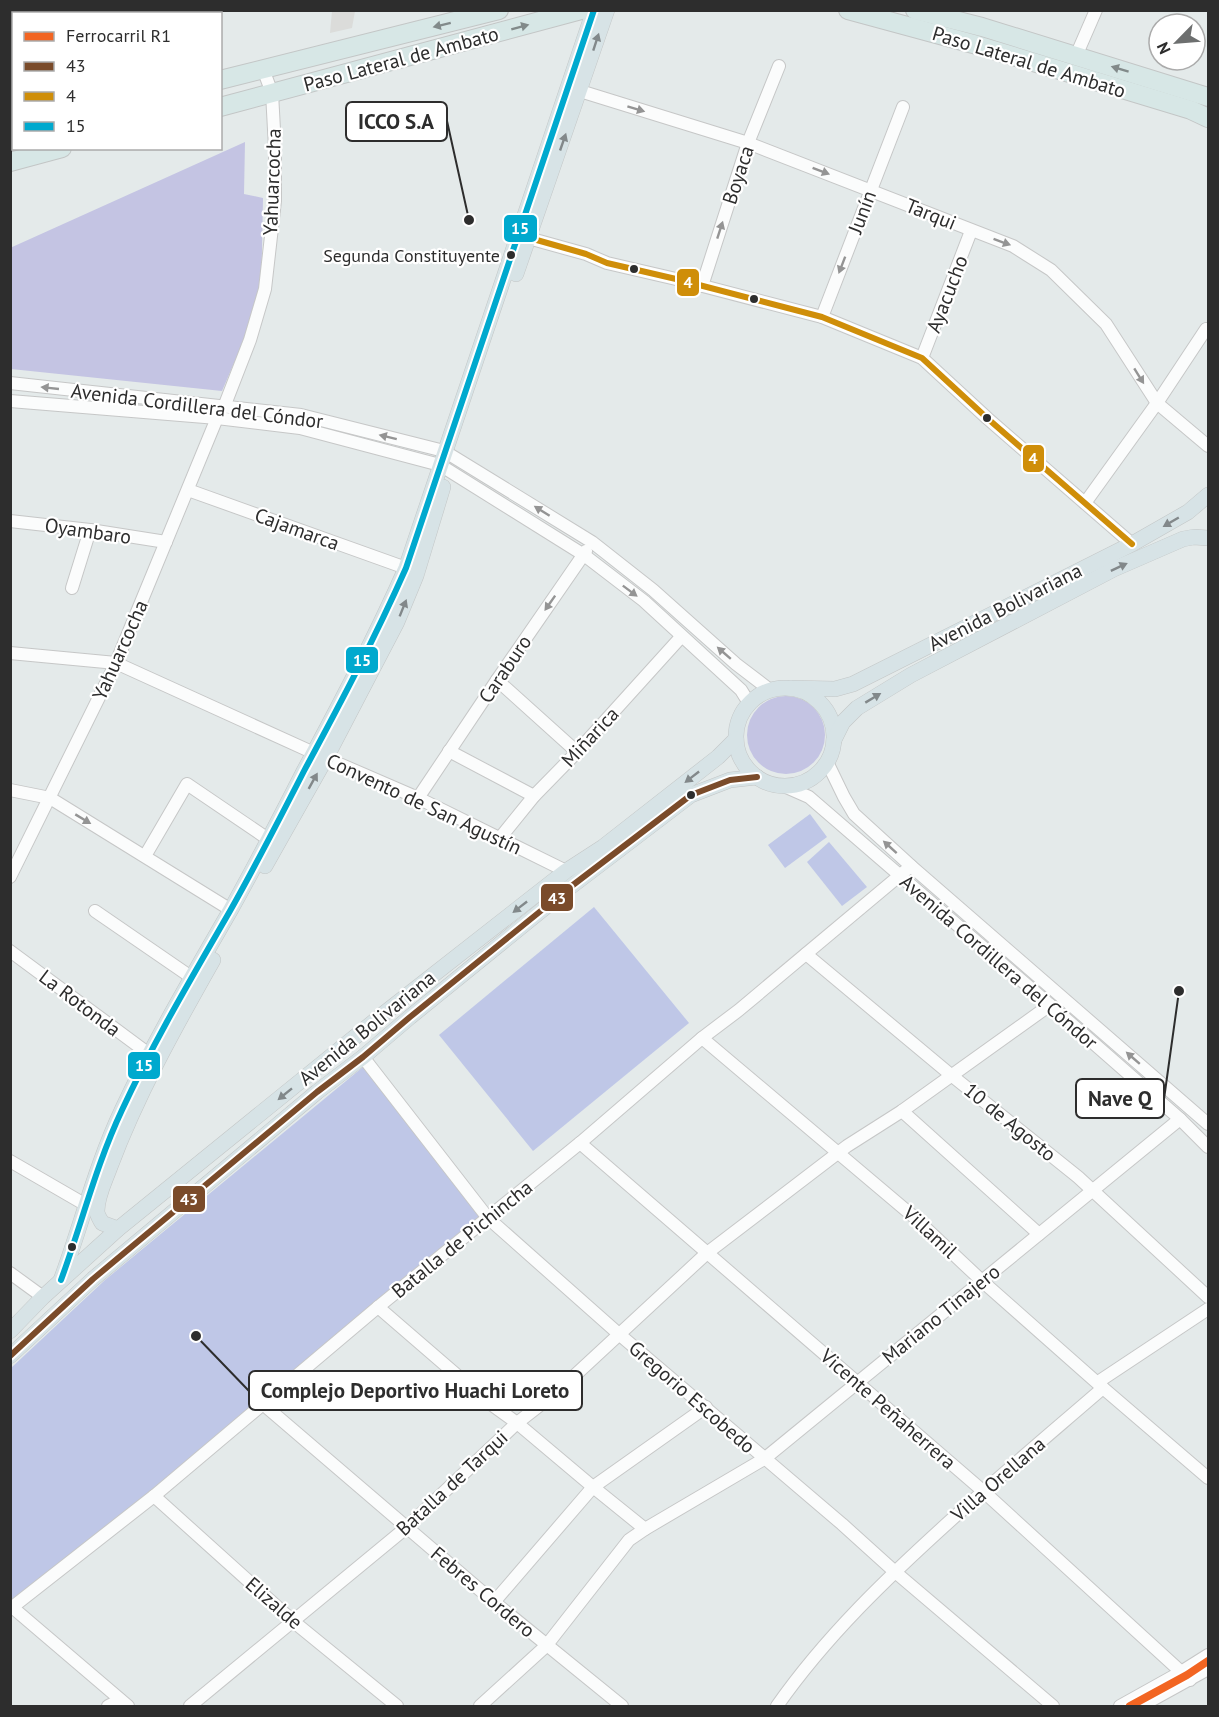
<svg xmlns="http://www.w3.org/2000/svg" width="1219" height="1717" font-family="'PT Sans',sans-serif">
<rect width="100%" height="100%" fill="#e4eaea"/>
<!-- industrial -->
<polygon fill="#dbdcda" points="332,11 355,11 352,28 330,33"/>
<!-- green -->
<g fill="#c4c4e3">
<polygon points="245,142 244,194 263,198 261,300 222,391 11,369 10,248"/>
<circle cx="786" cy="735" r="39"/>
</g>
<!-- pitch -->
<g fill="#bfc7e7">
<polygon points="810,814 827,837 785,868 768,845"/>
<polygon points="829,842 867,887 842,906 807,862"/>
<polygon points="594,907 689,1023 533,1151 439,1035"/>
<polygon points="369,1062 488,1219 11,1609 11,1368 105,1280"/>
</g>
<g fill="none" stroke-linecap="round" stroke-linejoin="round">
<!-- minor casing -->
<g stroke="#c6c7c7" stroke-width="14">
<g id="minor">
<polyline points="1076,56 1096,10"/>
<polyline points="580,91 748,143 1013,246 1051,270 1106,324 1157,403 1208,446"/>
<polyline points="521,236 586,254 607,263 676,279 822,317 922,358 987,418 1132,544"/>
<polyline points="702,286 748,143 779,66"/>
<polyline points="822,317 903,107"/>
<polyline points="922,358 971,231"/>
<polyline points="10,383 301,415 444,451 592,542 653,590 736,664 770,690"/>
<polyline points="10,401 217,418 300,428 440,465 584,555 644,601 741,690 749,703"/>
<polyline points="224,407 250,340 265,289 275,201 275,148 272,93 263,69"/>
<polyline points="188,490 406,568"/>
<polyline points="1085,503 1157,403 1206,329"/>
<polyline points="10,521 90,530 166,542"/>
<polyline points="72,588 90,530"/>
<polyline points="10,653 116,663 314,753 418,798 566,871"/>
<polyline points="497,680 577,752"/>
<polyline points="449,751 534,796"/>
<polyline points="827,762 844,797 854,814 911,866 1208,1124"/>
<polyline points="784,786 809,797 1050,1005 1180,1119 1208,1147"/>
<polyline points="10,790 50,798 231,910"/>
<polyline points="418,798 497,680 586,551"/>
<polyline points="500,838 534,796 577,752 681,637"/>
<polyline points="145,856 187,784 268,839"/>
<polyline points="10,877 116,663 217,418"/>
<polyline points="95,911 191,977"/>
<polyline points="10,951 149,1054"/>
<polyline points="806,954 951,1075 1078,1177 1208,1297"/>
<polyline points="702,1038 914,1217 982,1281 1103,1388 1208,1478"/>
<polyline points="363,1057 488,1218 620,1335 842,1524 894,1571 1053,1706"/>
<polyline points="902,1111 1039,1234"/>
<polyline points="580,1143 983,1491 1190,1680"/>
<polyline points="10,1161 86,1205 93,1206"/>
<polyline points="10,1273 43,1297"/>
<polyline points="378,1307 488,1402 517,1423 593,1487 645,1529"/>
<polyline points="1098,1382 1208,1309"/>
<polyline points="264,1405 494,1602 622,1706"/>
<polyline points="154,1496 294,1622 397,1706"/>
<polyline points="494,1602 593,1487 706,1407"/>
<polyline points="12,1607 128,1706"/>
<polyline points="10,1609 154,1496 378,1307 580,1143 702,1038 739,1010 911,866"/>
<polyline points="108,1706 120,1700"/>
<polyline points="190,1706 407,1527 517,1423 558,1391 707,1253 847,1146 902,1111 1050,1005"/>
<polyline points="480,1706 546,1646 629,1540 645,1529 764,1459 1180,1119"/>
<path d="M 777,1706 C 826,1636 888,1577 951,1520 C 1001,1475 1052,1432 1103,1388"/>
<polyline points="1120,1706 1181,1672 1208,1655"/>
<polyline points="1141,1706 1208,1669"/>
</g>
</g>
<!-- major casing -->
<g stroke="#c3c6c6" stroke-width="16">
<g id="major">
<polyline points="516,274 607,10"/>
<polyline points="791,688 835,689 853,684 1132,544 1188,512 1208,495"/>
<circle cx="785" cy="737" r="49"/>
<polyline points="834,740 843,722 857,708 911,675 1114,569 1183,539 1194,537 1208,538"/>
<polyline points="265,866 326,758 397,622 416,576 443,487"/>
<path d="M 118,1229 L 102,1223 C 100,1219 97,1215 97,1211 C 97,1196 105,1181 110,1167 C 137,1095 175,1027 213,960"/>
<path d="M 61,1280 C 82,1223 96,1165 122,1110 C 154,1041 192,977 230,911 C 256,865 280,818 304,771 C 340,704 375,638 406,568 L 594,10"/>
<polyline points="10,1331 43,1297 118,1229 382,1015 566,871 603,847 718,757 736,739"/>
<polyline points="10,1356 93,1279 317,1092 363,1057 410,1017 569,888 691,795 730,780 757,777"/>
</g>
</g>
<!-- highway casing -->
<g stroke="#c3c6c6" stroke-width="20">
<g id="highway">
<polyline points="848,10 977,45 1191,110 1208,118"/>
<polyline points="915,10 982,27 1208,97"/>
<polyline points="220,80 499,10"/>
<polyline points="220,107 581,10"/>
<polyline points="10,134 14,133"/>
<polyline points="10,162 62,148"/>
</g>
</g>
<!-- minor -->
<use href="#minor" stroke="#fbfcfc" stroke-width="12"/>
<!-- major -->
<use href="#major" stroke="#d7e3e6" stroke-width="15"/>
<!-- highway -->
<use href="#highway" stroke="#d7e7e6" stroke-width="18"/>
<!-- bus-1 casing -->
<g stroke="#fff" stroke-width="10">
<polyline id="bus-1" points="10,1356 93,1279 317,1092 363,1057 410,1017 569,888 691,795 730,780 757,777"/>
</g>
<!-- bus-2 casing -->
<g stroke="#fff" stroke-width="10">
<polyline id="bus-2" points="519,235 586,254 607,263 676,279 822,317 922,358 987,418 1132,544"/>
</g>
<!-- bus-3 casing -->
<g stroke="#fff" stroke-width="10">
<path id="bus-3" d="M 61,1280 C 82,1223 96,1165 122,1110 C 154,1041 192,977 230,911 C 256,865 280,818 304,771 C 340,704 375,638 406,568 L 594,10"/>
</g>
<!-- bus-1 -->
<use href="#bus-1" stroke="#7a4b2a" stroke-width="6"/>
<!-- bus-2 -->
<use href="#bus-2" stroke="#cf8e09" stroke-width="6"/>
<!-- bus-3 -->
<use href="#bus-3" stroke="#00a9ce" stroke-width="6"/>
<!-- rail-1 casing -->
<g stroke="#fff" stroke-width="12">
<polyline id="rail-1" points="1130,1706 1187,1675 1208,1661"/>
</g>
<!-- rail-1 -->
<use href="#rail-1" stroke="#f26522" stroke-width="8"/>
</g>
<!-- one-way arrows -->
<defs><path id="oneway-solid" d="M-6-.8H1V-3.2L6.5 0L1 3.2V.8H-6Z" transform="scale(1.5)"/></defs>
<g fill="#828a8a">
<use href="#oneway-solid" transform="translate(442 25) rotate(166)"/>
<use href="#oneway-solid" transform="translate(520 27) rotate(-15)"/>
<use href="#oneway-solid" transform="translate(1120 69) rotate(-163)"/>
</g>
<g fill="#82888a">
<use href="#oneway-solid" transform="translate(596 42) rotate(-72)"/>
<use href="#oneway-solid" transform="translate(563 142) rotate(-71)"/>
<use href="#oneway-solid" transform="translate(1171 522) rotate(150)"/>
<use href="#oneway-solid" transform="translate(1119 567) rotate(-25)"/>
<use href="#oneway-solid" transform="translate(403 608) rotate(-68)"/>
<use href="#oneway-solid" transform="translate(873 698) rotate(-31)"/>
<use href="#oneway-solid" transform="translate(692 777) rotate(142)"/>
<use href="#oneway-solid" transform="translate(313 781) rotate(-61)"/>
<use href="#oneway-solid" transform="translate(520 907) rotate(142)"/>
<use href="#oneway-solid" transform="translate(285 1094) rotate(141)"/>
</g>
<g fill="#949494">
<use href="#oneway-solid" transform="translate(636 109) rotate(17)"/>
<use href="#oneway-solid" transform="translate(821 171) rotate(21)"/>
<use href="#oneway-solid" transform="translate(720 230) rotate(-72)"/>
<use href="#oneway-solid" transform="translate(1002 242) rotate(20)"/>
<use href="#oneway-solid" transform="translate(842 265) rotate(111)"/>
<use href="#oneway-solid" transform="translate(1139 376) rotate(58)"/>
<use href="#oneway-solid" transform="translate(50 388) rotate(-174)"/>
<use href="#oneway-solid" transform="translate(388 437) rotate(-166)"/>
<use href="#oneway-solid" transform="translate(542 511) rotate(-148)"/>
<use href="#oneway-solid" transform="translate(630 591) rotate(37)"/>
<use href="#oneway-solid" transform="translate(550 603) rotate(125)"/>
<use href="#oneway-solid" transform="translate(724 653) rotate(-139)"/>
<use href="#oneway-solid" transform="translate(83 819) rotate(31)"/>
<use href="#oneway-solid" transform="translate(890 847) rotate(-138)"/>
<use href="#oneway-solid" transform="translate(1133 1058) rotate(-139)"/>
</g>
<!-- markers -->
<g fill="#2d2d2d" stroke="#fff" stroke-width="2">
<circle cx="511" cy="255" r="5"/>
<circle cx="634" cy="269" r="5"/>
<circle cx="754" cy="299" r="5"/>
<circle cx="987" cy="418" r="5"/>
<circle cx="691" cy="795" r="5"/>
<circle cx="72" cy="1247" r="5"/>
</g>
<g text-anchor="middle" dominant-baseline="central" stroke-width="4.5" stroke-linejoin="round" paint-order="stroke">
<!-- bus labels -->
<g font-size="18" fill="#2d2d2d" stroke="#fff" text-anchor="end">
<text x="500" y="255">Segunda Constituyente</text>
</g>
<!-- street labels -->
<g font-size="20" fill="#2d2d2d" stroke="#fff">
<text transform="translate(401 59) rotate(-15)">Paso Lateral de Ambato</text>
<text transform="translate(1029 62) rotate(17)">Paso Lateral de Ambato</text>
<text transform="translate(738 175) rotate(-72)">Boyaca</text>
<text transform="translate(272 182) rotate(-88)">Yahuarcocha</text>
<text transform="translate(862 212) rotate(-69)">Junín</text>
<text transform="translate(931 214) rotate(22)">Tarqui</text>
<text transform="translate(947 294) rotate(-69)">Ayacucho</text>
<text transform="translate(197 406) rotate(7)">Avenida Cordillera del Cóndor</text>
<text transform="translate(297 529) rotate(20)">Cajamarca</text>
<text transform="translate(88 531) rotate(8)">Oyambaro</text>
<text transform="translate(1005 607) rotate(-27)">Avenida Bolivariana</text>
<text transform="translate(120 650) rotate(-66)">Yahuarcocha</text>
<text transform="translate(505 669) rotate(-56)">Caraburo</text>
<text transform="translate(590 737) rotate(-47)">Miñarica</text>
<text transform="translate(424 804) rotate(25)">Convento de San Agustín</text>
<text transform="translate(999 962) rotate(41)">Avenida Cordillera del Cóndor</text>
<text transform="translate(80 1003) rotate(37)">La Rotonda</text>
<text transform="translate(367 1028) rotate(-39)">Avenida Bolivariana</text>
<text transform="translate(1010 1122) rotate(39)">10 de Agosto</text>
<text transform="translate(930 1232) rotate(43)">Villamil</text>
<text transform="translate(462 1239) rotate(-39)">Batalla de Pichincha</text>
<text transform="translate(941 1314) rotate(-39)">Mariano Tinajero</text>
<text transform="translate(692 1397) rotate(41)">Gregorio Escobedo</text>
<text transform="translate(888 1409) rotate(41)">Vicente Peñaherrera</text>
<text transform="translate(998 1479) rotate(-41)">Villa Orellana</text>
<text transform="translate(452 1483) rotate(-43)">Batalla de Tarqui</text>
<text transform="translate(483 1592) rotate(40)">Febres Cordero</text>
<text transform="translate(274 1603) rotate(41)">Elizalde</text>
</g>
</g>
<!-- callouts -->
<path fill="none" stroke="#2d2d2d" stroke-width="2" d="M469 220L447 121M1179 991L1164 1099M196 1336L249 1391"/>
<g fill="#2d2d2d" stroke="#fff" stroke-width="2">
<circle cx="469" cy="220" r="6"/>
<circle cx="1179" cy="991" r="6"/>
<circle cx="196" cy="1336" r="6"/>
</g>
<g fill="#fff" stroke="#2d2d2d" stroke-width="2">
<rect x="346" y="102" width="101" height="39" rx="6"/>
<rect x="1076" y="1079" width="88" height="39" rx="6"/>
<rect x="249" y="1371" width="333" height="39" rx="6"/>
</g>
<g font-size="21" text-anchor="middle" font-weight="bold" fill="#2d2d2d">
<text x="396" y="129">ICCO S.A</text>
<text x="1120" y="1106">Nave Q</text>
<text x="415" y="1398">Complejo Deportivo Huachi Loreto</text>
</g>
<g stroke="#fff" stroke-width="2">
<rect x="503" y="214" width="35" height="29" rx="6" fill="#00a9ce"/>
<rect x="676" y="268" width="24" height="29" rx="6" fill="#cf8e09"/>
<rect x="1022" y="444" width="23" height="29" rx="6" fill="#cf8e09"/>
<rect x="345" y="646" width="34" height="28" rx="6" fill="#00a9ce"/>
<rect x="540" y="883" width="34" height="29" rx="6" fill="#7a4b2a"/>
<rect x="127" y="1051" width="34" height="29" rx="6" fill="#00a9ce"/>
<rect x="172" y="1185" width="34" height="28" rx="6" fill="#7a4b2a"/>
</g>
<g font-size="16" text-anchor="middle" font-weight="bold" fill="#fff">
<text x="520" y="234">15</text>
<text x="688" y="288">4</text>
<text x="1033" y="464">4</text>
<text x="362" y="666">15</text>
<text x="557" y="904">43</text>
<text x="144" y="1071">15</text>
<text x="189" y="1205">43</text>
</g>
<!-- border -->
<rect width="1219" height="1717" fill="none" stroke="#2d2d2d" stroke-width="24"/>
<!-- legend -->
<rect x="12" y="12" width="210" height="138" fill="#ffffff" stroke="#ababab" stroke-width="1.5"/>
<rect x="24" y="32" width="30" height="9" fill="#f26522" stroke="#ababab" stroke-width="1.5"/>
<text x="66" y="42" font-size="18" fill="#2d2d2d">Ferrocarril R1</text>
<rect x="24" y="62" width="30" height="9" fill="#7a4b2a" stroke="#ababab" stroke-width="1.5"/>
<text x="66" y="72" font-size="18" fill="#2d2d2d">43</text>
<rect x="24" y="92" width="30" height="9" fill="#cf8e09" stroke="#ababab" stroke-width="1.5"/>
<text x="66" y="102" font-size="18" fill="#2d2d2d">4</text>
<rect x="24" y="122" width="30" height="9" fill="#00a9ce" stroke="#ababab" stroke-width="1.5"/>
<text x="66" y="132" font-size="18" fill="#2d2d2d">15</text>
<!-- north arrow -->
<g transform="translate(1177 42) rotate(245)"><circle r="28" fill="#ffffff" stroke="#ababab" stroke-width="1.5"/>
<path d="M0-4.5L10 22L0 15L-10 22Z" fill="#6d6f6f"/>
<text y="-9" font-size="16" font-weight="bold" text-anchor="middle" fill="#2d2d2d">N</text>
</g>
</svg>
